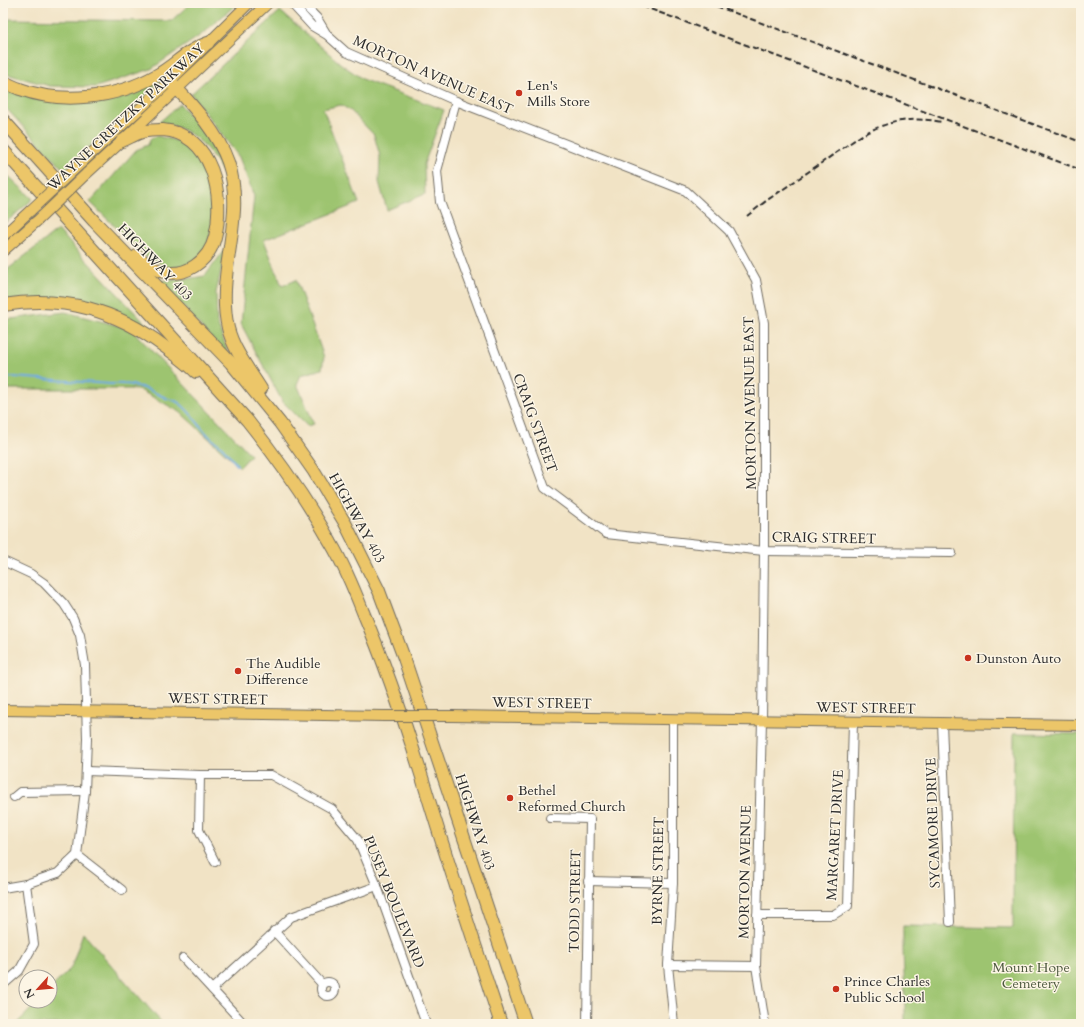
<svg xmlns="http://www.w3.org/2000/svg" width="1084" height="1027" font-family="Cardo,serif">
<rect width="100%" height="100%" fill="#fcf5e5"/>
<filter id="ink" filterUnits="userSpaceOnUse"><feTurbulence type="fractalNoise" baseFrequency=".025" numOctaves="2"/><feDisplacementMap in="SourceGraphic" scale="8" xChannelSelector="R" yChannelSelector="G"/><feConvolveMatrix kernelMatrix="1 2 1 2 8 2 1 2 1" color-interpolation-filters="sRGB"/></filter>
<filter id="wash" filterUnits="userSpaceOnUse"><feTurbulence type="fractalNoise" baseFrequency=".012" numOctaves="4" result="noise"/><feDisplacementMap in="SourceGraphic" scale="16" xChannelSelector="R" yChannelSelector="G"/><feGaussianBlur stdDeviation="0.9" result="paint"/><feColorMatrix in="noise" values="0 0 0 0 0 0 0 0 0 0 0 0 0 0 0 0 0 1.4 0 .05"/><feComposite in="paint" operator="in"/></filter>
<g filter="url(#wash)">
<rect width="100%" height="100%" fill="#f1e3c5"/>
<!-- green -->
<g fill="#9dc46f" stroke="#64784d">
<polygon points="191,3 238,3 202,34 151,69 96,87 50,86 3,73 3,19 171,21"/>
<polygon points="280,11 341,64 364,80 444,110 424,164 425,194 387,210 379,182 380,156 374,135 351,111 341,105 323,109 359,203 264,240 282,286 296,280 324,357 322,369 301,375 297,384 314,424 307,426 282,401 241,324 254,196 239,157 191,94"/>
<polygon points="167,75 64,170 3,105 3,87 69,103"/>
<path d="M 180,104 L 214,144 L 224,175 C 213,155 201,137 179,128 C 173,125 164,125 157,124 Z"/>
<polygon points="157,136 182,142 201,165 211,191 213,226 205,251 191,265 170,268 145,256 90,202 136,150 148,145 151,138"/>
<polygon points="3,171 33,199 3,225"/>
<polygon points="58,230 154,333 78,301 3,300 3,273"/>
<polygon points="226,248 216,293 217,323 231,360 160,281 186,279 205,276"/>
<polygon points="65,312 131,329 251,455 240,467 180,412 138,389 3,389 3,320"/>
<path d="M 1014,733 L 1081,734 L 1081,1024 L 905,1024 C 906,991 902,959 903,926 L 1013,928 Z"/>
<polygon points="83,933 163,1024 16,1024 39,1001 50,1001 50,989 71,968"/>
</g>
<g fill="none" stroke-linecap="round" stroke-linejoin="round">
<!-- stream -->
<path stroke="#72abe2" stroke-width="2" d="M 3,378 L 13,377 L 111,384 C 134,382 148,389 168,399 C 184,399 198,426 209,436 C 212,440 217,442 221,446 C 227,452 232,459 237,465"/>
</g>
</g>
<g filter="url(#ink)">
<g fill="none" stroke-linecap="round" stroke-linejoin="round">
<!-- minor casing -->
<g stroke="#706b61" stroke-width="10">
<g id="minor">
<polyline points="291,3 312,26 327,35 346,52 456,101 686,191 729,231 756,280 764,323 764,551 762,720 756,966 765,1024"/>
<polyline points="302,3 317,18 326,33"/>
<polyline points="456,101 437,171 440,202 545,488 606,534 764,551 952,553"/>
<polyline points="3,561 31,574 44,583 64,604 73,618 80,635 85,665 87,739 85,791 77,855 58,873 26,884 3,888"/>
<polyline points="673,719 673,883 668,965 674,1024"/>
<polyline points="942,723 950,922"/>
<polyline points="86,771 200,775 271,775 332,809 358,840 377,886 426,1024"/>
<polyline points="200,775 199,830 215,862"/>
<polyline points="14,797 20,792 85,791"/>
<polyline points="550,818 590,819 587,1024"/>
<polyline points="77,855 122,890"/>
<polyline points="588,881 673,883"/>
<polyline points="757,915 833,915 848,906 853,722"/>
<polyline points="274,931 322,984"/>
<polyline points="183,958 244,1024"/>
<polyline points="668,965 756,966"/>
<circle cx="328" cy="989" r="7"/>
<polyline points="3,985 19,971 34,944 26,884"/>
<polyline points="212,989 291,917 377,886"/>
</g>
</g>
<!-- major casing -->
<g stroke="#706b61" stroke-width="12">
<g id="major">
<polyline points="80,164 170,81 249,3"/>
<polyline points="86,174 122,141 268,3"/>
<polyline points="3,236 31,210"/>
<polyline points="3,251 37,221"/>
<polyline points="3,710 384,716"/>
<polyline points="452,716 1081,725"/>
</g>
</g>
<!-- highway casing -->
<g stroke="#706b61" stroke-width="14">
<g id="highway">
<path d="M 170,81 C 192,105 217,131 228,162 C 247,217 215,272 228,328 C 233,349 249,370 261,389"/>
<path d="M 3,82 C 9,84 14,87 20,89 C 63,105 117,98 157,75 C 175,65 187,50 208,43"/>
<polyline points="3,120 94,221 231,363 280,423 313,470 345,523 379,591 404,658 526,1024"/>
<path d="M 122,141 C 129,138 135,134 142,132 C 149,130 156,130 163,130 C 213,134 225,196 215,237 C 209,261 185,279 160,271 C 151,268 144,262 137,256"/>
<path d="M 3,150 L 247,420 C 278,459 307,500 331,543 C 344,565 354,589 363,612 C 389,673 409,734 428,797 C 451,873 476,948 501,1024"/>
<path d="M 3,305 C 64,295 116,310 165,347 C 176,355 187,363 196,372"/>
</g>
</g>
<!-- minor -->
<use href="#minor" stroke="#fff" stroke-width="8"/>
<!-- major -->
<use href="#major" stroke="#ecc669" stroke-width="10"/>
<!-- highway -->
<use href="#highway" stroke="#ecc669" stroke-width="12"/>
<!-- rail -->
<g stroke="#2b2b2b" stroke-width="2" stroke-dasharray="6 3" stroke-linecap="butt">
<polyline points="634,3 1081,170"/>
<polyline points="708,3 1081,142"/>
<path d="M 747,216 L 766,201 L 859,137 C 885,121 912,116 942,122"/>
</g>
<!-- major-bridge casing -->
<g stroke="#706b61" stroke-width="12" stroke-linecap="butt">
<g id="major-bridge">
<polyline points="31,210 80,164"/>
<polyline points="37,221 86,174"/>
<polyline points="384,716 452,716"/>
</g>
</g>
<!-- major-bridge -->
<use href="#major-bridge" stroke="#ecc669" stroke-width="10"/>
</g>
</g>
<!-- markers -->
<g fill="#c8321e" stroke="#fcf5e5" stroke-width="1.5">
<circle cx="519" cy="93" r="4"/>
<circle cx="968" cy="658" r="4"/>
<circle cx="238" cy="671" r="4"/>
<circle cx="510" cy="798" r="4"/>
<circle cx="836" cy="989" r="4"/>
</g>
<g text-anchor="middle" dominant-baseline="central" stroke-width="3" stroke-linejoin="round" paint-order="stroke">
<!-- street labels -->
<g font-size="14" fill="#2b2b2b" stroke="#fcf5e5">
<text transform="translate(433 75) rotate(24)">MORTON AVENUE EAST</text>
<text transform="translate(126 117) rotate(-43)">WAYNE GRETZKY PARKWAY</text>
<text transform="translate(155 262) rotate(46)">HIGHWAY 403</text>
<text transform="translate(750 403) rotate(-91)">MORTON AVENUE EAST</text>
<text transform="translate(535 423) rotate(70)">CRAIG STREET</text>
<text transform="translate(357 518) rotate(61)">HIGHWAY 403</text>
<text transform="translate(824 538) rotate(1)">CRAIG STREET</text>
<text transform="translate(218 699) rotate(1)">WEST STREET</text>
<text transform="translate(542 703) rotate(1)">WEST STREET</text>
<text transform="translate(866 708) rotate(1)">WEST STREET</text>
<text transform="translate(475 822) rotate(72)">HIGHWAY 403</text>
<text transform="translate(933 823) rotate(-92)">SYCAMORE DRIVE</text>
<text transform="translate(835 835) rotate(-87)">MARGARET DRIVE</text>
<text transform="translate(658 871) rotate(-89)">BYRNE STREET</text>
<text transform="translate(745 872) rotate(-89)">MORTON AVENUE</text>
<text transform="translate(575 901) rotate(-89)">TODD STREET</text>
<text transform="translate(394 902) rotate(68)">PUSEY BOULEVARD</text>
</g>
<!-- poi labels -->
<g font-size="14" fill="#2b2b2b" stroke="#fcf5e5" text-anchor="start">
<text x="527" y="85">Len's<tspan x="527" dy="16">Mills Store</tspan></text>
<text x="976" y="658">Dunston Auto</text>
<text x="246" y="663">The Audible<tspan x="246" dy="16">Difference</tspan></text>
<text x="518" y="790">Bethel<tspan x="518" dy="16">Reformed Church</tspan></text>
<text x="844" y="981">Prince Charles<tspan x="844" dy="16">Public School</tspan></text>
</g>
<!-- park labels -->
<g font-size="14" fill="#4d593f" stroke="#fcf5e5">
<text x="1031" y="967">Mount Hope<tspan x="1031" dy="16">Cemetery</tspan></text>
</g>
</g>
<!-- margin -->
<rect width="1084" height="1027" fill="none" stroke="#fcf5e5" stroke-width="16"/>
<!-- north arrow -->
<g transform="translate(38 989) rotate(243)"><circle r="19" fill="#fcf5e5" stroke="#a8a49b"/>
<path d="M0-3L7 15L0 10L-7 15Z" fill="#c8321e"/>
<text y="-6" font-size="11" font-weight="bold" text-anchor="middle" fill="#2b2b2b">N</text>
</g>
</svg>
